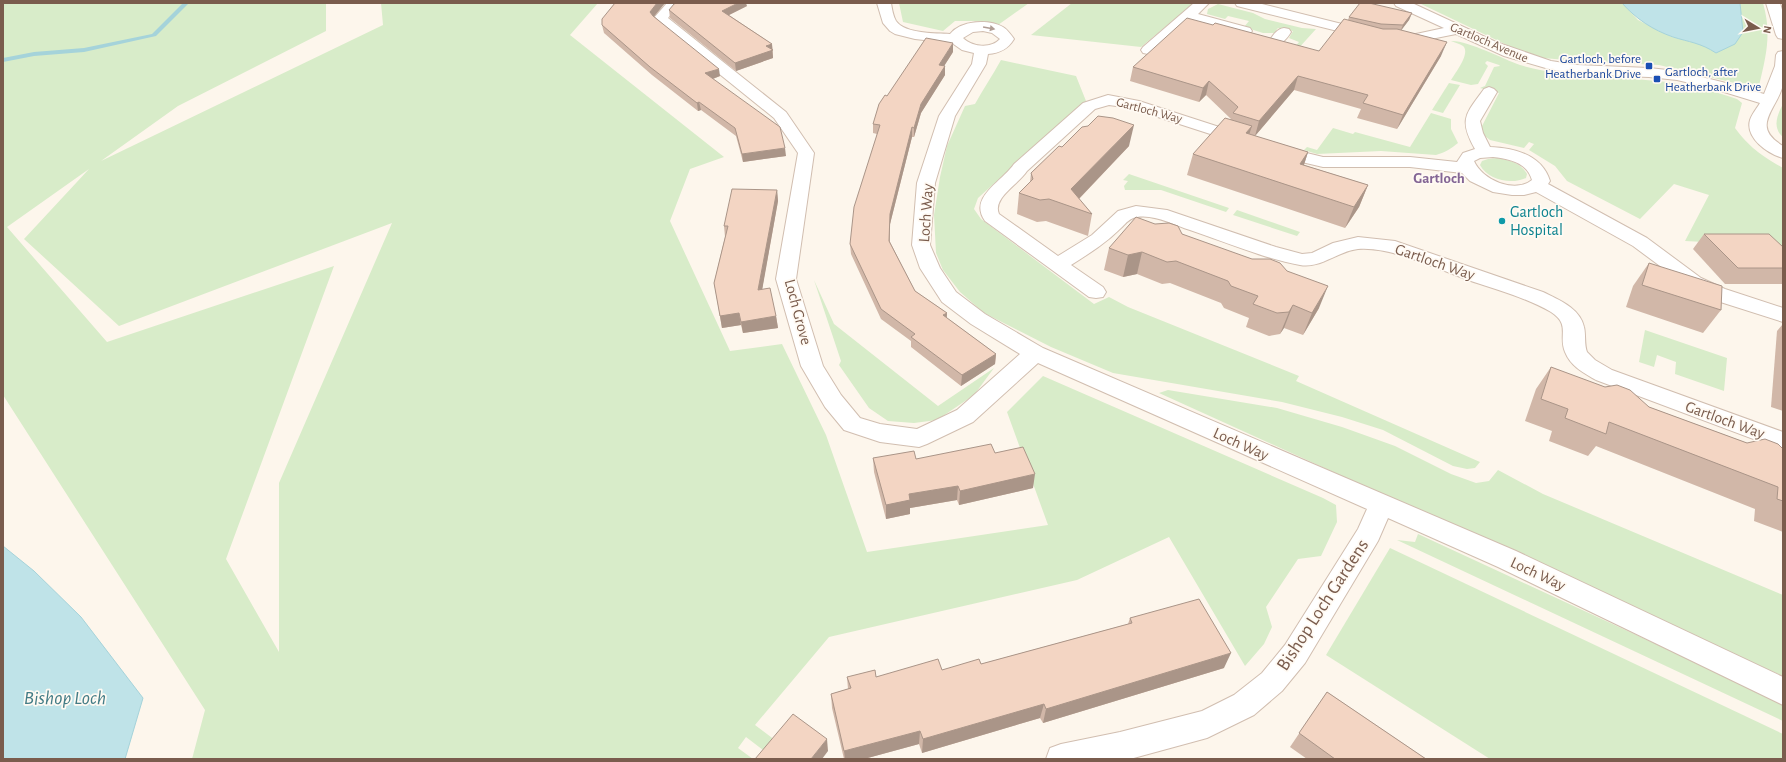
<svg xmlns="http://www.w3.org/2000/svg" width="1786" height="762" font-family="'Alegreya Sans',sans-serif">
<rect width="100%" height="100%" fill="#fdf6ec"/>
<!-- green -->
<g fill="#d8ecc9" fill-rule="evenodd">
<path d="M 3,3 L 326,3 L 326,31 L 178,106 L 101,161 L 383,25 L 381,3 L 598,3 L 570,35 L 724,157 L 690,169 L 670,221 L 730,351 L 782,344 L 826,435 L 867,552 L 1048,525 L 1007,412 L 1043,376 L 1323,498 L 1336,505 L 1337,522 L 1321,556 L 1298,559 L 1266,607 L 1272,627 L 1264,644 L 1245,666 L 1169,537 L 1077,580 L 829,637 L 755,725 L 800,759 L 775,759 L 746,737 L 738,748 L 753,759 L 732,758 L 731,759 L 192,759 L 205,710 L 3,395 ZM 89,169 L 24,239 L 119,326 L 392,223 L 279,483 L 279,652 L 226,559 L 334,266 L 107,342 L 7,227 Z"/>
<polygon points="899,3 1029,3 998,25 981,21 955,21 943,31 903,22"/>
<polygon points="1072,3 1194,3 1141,47 1031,35"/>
<path d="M 1419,3 L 1622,3 L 1638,20 L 1672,37 L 1705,45 L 1716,53 L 1743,32 L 1740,3 L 1763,3 C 1772,34 1766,56 1759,86 L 1747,86 L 1659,65 L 1578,61 L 1543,58 L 1511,47 Z"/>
<polygon points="1218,4 1253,13 1265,19 1302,28 1316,29 1297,50 1293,49 1299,42 1289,38 1293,31 1278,28 1274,33 1263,33 1244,27 1249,21 1228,16 1225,19 1207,14 1208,9"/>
<path d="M 1451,41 C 1467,40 1503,59 1520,65 C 1564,78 1611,76 1657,81 C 1684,83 1711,90 1737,99 L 1742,103 L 1735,128 C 1750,148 1762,156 1783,168 L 1783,248 L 1781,246 L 1685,241 L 1709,195 L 1674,184 L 1640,219 L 1567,181 L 1555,166 L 1529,150 L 1534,144 L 1529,142 L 1524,148 L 1490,140 L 1481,133 L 1481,128 L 1499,93 L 1480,88 L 1485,86 L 1494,67 L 1500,66 L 1499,65 L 1487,61 L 1485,63 L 1488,66 L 1478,84 L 1471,85 L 1451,80 C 1455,73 1471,53 1463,46 C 1460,44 1454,42 1451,41 Z"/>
<path d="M 1001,60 L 1076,76 L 1086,101 L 978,198 L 974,209 L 981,219 L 1094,304 L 1109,297 L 1128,307 L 1299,376 L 1296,381 L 1480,462 L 1475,468 L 1467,469 L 1453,466 L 1383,430 L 1342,417 L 1282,402 L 1113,373 L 1051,347 L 984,313 L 960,292 L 943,270 L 936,253 L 934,215 L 940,177 L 947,146 L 965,106 L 975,104 C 983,89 993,75 1001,60 Z"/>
<polygon points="1449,83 1460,85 1443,113 1432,110"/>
<path d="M 1783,104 L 1783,137 C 1772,128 1777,115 1783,104 Z"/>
<path d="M 1431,113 L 1451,119 L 1451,129 L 1458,143 C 1452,148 1444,153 1436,155 L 1381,151 L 1317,154 L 1304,150 L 1307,147 L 1317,150 L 1333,128 L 1353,134 L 1355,132 L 1410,147 Z"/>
<path d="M 1497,158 C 1509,160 1521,163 1527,174 L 1526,178 C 1511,185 1488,180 1480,165 L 1482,161 L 1488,159 Z"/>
<polygon points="1129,174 1229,208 1226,212 1161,190 1125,190 1124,186 1128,181 1123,180"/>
<polygon points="1237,210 1300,232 1297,236 1233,215"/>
<polygon points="814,280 834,324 938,406 994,368 974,395 937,420 914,423 888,421 869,408 839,365 841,361"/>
<polygon points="1645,330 1727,358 1724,391 1675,374 1676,362 1657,355 1654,367 1639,362"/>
<polygon points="1168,390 1277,408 1342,427 1395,446 1451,474 1476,483 1489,481 1498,470 1543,494 1783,595 1783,676 1159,393"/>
<polygon points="1418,534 1783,703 1783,721 1397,540 1415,542"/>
<polygon points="1390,548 1783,734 1783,759 1490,759 1326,655"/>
</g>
<!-- water -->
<g fill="#bfe3e8" stroke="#a5d3da">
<path d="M 1622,3 L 1740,3 L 1743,32 L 1735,44 L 1716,53 C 1701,43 1689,42 1673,37 C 1653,30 1636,19 1622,3 Z"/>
<polygon points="3,546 34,571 81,617 143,698 125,759 3,759"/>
</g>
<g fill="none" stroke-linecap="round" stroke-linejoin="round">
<!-- stream -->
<polygon fill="#a5d3da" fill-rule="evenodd" points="183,3 189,3 156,36 84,52 34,56 3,62 3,58 34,52 84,48 152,34"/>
<!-- street casing -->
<g stroke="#d1beb0" stroke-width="2">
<g id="street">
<path d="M 667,3 L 685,3 L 683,6 L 674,10 L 668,18 L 786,112 L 814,153 L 796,279 L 823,366 L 841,395 L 860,418 L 880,424 L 917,429 L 957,410 L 1020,354 L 971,324 L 942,302 L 920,268 L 912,245 L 917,183 L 939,116 L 972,64 L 974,53 L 962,50 L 952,43 L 915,39 L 895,34 L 890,31 L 883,23 L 877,3 L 891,3 C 892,9 893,16 896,21 C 905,34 936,33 950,34 C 961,20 989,19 1003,27 C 1008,30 1011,35 1014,39 C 1008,49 1000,53 988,54 L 986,64 L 955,116 L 935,183 L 930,245 L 940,268 L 956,292 L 985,314 L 1043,348 L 1516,551 L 1783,677 L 1783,705 L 1498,567 L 1388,518 L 1378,541 L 1305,663 L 1282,691 L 1254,715 L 1207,738 L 1130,759 L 1046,759 L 1050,748 L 1061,744 L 1120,732 L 1202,711 L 1234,695 L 1262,673 L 1285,645 L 1358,529 L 1367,509 L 1038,363 L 973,422 L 927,444 L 919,447 L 880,442 L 844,430 L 825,407 L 801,366 L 776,279 L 798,153 L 774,118 L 655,22 L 653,19 ZM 983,31 L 992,33 L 1000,39 C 991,49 972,47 963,38 L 973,32 Z"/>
<polygon points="1194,3 1209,3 1198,14 1250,28 1252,31 1250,34 1245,35 1190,20 1153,53 1148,54 1143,53 1141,50 1143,47"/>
<path d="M 1235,3 L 1258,3 L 1378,33 L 1416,34 L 1444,28 L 1396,6 L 1394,3 L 1412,3 L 1496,42 L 1551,61 L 1577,65 L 1649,68 L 1677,71 L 1722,82 L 1764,94 L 1775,66 L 1776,55 L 1778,52 L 1783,51 C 1783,61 1785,75 1783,85 C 1776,111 1750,126 1783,146 L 1783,158 C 1768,154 1745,138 1750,120 C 1752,114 1757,108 1760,103 L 1711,88 L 1677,80 L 1649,77 L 1577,74 L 1549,69 L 1504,56 L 1456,34 L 1416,42 L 1378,41 L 1237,6 Z"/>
<polygon points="1766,3 1780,3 1783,13 1783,39 1778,38 1776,35"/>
<path d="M 1284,28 L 1289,29 L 1291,32 C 1286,40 1282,45 1272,43 L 1270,40 C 1274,34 1277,29 1284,28 Z"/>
<path d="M 1489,87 L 1494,89 L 1497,92 L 1480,121 L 1483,133 L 1490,147 C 1515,148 1542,155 1550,181 L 1548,184 L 1647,238 L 1701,278 L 1725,289 L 1783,308 L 1783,322 L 1711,299 L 1687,286 L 1633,246 L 1536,192 L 1524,195 L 1512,195 L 1493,192 L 1470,181 L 1462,173 L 1410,167 L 1323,167 L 1272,155 L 1270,151 L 1272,147 L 1278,146 L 1323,157 L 1410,157 L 1457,162 L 1463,153 L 1475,149 C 1458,119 1466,114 1484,89 ZM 1493,157 C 1509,159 1527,162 1532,180 C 1515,194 1482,180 1474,161 L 1480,158 Z"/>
<path d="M 1108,95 L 1139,101 L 1247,136 L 1249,139 L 1247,142 L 1241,144 L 1235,142 L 1130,108 L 1109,105 L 1095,109 L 1027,171 C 1018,185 992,198 999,214 L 1058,256 L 1092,235 L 1118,211 L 1136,206 L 1167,210 L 1276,247 L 1302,254 L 1312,253 L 1333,243 L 1358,237 L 1395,241 L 1543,292 C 1559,300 1580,308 1584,327 C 1586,335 1584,344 1587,352 L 1595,360 L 1612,370 L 1783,432 L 1783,450 L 1596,380 C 1584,373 1571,367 1565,352 C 1558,335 1571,325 1551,312 C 1527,298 1498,290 1471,281 C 1440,270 1391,246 1358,249 C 1338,251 1320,269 1300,265 C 1262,258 1226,242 1190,230 C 1174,225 1154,214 1137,217 C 1130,218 1126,223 1122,227 C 1106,243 1090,253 1071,265 L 1103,287 L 1106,292 L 1103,297 L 1096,298 L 1089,297 L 985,221 C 968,197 1002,182 1014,164 L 1083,103 Z"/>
</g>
</g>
<!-- street -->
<use href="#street" fill="#fff" fill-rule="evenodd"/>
</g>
<!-- wall -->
<g fill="#d1b7a8">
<polygon points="615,3 665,3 654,16 720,76 713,79 786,156 743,162 736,136 701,110 698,111 652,75 604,33 602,25"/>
<polygon points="747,6 729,15 772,44 773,58 736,71 670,18 669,10"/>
<polygon points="1412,13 1409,20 1401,30 1441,56 1397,129 1357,118 1361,109 1294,90 1255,136 1308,152 1304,165 1368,185 1359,207 1345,228 1187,175 1193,154 1231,119 1206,95 1199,102 1130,81 1133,67 1319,51 1348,20 1349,17"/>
<polygon points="953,52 944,66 945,75 921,113 914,137 912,137 890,224 890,242 915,291 947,313 947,318 996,354 995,364 961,386 911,347 911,341 881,319 851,254 850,244 877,134 873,133 873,124 887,96"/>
<polygon points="1129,146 1079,199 1092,214 1088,236 1046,221 1037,222 1017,214 1019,193 1030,182 1031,173 1062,147"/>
<polygon points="777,190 778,201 762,289 776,316 778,328 743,333 741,325 722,328 714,283 725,237 724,226"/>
<polygon points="1182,234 1319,308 1303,335 1284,328 1280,334 1269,336 1246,327 1249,318 1224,308 1221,303 1170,283 1162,284 1137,274 1123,277 1104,270 1109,248"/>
<polygon points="1704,234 1783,247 1783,284 1725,284 1693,249"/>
<polygon points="1649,263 1721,310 1703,333 1626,307 1633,286"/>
<polygon points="1783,324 1783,411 1771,407 1777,331"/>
<polygon points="1551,367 1649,407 1747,443 1783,449 1783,532 1754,521 1755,509 1596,446 1588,456 1549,441 1552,431 1525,421 1536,389"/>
<polygon points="995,453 1033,488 959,505 957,500 910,508 910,514 886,519 874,472 873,458 916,459"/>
<polygon points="1130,618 1224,668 1043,723 1040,718 922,753 919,744 864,759 844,759 832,708 831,694 848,689 847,677 876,677 942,670 981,664 1128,624"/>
<polygon points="1327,692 1426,759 1307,759 1290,747"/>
</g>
<!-- shaded-wall -->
<g fill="#aa9588">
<polygon points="657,3 665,3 652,19 650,12"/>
<polygon points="738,3 746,3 747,6 723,18 722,11"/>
<polygon points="1412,13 1409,20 1400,32 1403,25"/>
<polygon points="1447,42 1441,56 1397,129 1403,115"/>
<polygon points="953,43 953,52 939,74 939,65"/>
<polygon points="772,44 773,58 736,71 735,63 766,46"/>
<polygon points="945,66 945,75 921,113 914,137 914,128 921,104"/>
<polygon points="719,69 720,76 707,81 705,73"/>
<polygon points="1298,76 1294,90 1255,136 1259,121"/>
<polygon points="1209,81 1206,95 1199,102 1203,88"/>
<polygon points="699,102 701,110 698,111 697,103"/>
<polygon points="1134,125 1129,146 1071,207 1071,189"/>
<polygon points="1252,126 1245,147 1246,133"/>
<polygon points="912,127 912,137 890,224 889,251 890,214"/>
<polygon points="785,148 786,156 743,162 742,154"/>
<polygon points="1308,152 1301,174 1300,164"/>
<polygon points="1368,185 1359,207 1345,228 1354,207"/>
<polygon points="777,190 778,201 760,302 758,290"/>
<polygon points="1142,252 1137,274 1123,277 1128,255"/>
<polygon points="1328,286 1319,308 1303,335 1312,313"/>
<polygon points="1293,305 1284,328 1280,334 1289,312"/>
<polygon points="739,313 741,325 722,328 720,316"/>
<polygon points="947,313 946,323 943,315"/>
<polygon points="776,316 778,328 743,333 741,322"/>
<polygon points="996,354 995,364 961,386 962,375"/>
<polygon points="1035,474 1033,488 959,505 960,491"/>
<polygon points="958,486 957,500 910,508 910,514 886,519 886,505 909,494"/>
<polygon points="1231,653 1224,668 1043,723 1046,709"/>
<polygon points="1044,704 1040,718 922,753 923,739"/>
<polygon points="920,731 919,744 864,759 845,759 844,751"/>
<polygon points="827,739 828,751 822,759 811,759"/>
</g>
<!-- building -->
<g fill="#f3d5c3" stroke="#aa9588">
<polygon points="615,3 657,3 650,12 653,16 719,69 705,73 780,127 785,148 742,154 735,128 699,102 697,103 650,67 602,25 602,19"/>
<polygon points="676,3 738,3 722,11 772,44 766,46 773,50 735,63 669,10 674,4"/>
<polygon points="1360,3 1369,3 1412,13 1403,25 1381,24 1349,17"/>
<polygon points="1187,18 1213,25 1215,23 1319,51 1344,19 1383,29 1397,29 1447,42 1403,115 1363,103 1368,95 1298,76 1259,121 1233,113 1238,107 1209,81 1203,88 1133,67"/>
<polygon points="926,38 953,43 939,65 945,66 921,104 914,128 912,127 890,214 889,241 915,291 947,313 943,315 996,354 962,375 911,337 915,334 881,309 850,244 854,207 880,125 873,124 879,104 885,95 887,96"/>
<polygon points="1098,116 1113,118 1134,125 1071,189 1092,214 1049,199 1040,200 1019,193 1033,179 1031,173 1059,146 1062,147 1082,127 1088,126"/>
<polygon points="1225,118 1252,126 1246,133 1308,152 1300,164 1368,185 1354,207 1193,154"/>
<polygon points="732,189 777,190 758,290 770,288 776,316 741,322 739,313 720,316 714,283 728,226 724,226"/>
<polygon points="1136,217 1155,224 1169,223 1178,226 1182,234 1252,259 1270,259 1280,263 1287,271 1328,286 1312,313 1293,305 1289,312 1277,313 1253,304 1258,296 1231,286 1228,281 1176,261 1167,262 1142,252 1128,255 1109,248"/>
<polygon points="1704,234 1769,234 1783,247 1783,268 1738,268"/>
<polygon points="1649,263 1722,286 1721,310 1642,285"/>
<polygon points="1551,367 1605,387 1617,385 1630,390 1649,407 1747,443 1765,439 1778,444 1783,449 1783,501 1777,499 1778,487 1609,422 1606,434 1565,418 1568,409 1541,399"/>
<polygon points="991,444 995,453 1023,447 1035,474 960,491 958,486 909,494 910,500 886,505 873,458 914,451 916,459"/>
<polygon points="1199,599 1231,653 1046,709 1044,704 923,739 920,731 844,751 831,694 851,688 847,677 875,670 876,677 938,659 942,670 979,659 981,664 1132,623 1130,618"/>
<polygon points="1327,692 1426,759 1335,759 1299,733"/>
<polygon points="793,714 827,739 811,759 755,759"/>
</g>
<!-- one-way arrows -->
<defs><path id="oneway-solid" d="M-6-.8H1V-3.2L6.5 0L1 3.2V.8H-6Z"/></defs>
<use fill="#af9d94" href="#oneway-solid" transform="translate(989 28) rotate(10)"/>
<!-- markers -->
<g fill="#1a4fb4" stroke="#fffaf3" stroke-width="1.5">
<rect x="1645" y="62" width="8" height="8" rx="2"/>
<rect x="1653" y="75" width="8" height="8" rx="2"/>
</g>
<circle fill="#0f9aa8" stroke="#fffaf3" stroke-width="1.5" cx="1502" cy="221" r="4"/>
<g text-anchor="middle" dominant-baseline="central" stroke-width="3.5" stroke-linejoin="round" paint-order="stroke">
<!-- far-street labels -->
<g font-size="13" fill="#7a5c4d" stroke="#fffaf3">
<text transform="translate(1489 43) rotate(23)">Gartloch Avenue</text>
<text transform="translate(1149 111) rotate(15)">Gartloch Way</text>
</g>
<!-- far-transit labels -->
<g font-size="13" fill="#164399" stroke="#fffaf3" text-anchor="end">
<text x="1641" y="59">Gartloch, before<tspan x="1641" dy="15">Heatherbank Drive</tspan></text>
<text x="1665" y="72" text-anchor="start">Gartloch, after<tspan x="1665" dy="15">Heatherbank Drive</tspan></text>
</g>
<!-- far-quarter labels -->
<g font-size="15" font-weight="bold" fill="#846695" stroke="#fffaf3">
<text x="1439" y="178">Gartloch</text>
</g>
<!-- culture labels -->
<g font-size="16" fill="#0d838f" stroke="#fffaf3" text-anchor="start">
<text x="1510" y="212">Gartloch<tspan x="1510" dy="18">Hospital</tspan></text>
</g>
<!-- street labels -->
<g font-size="16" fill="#7a5c4d" stroke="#fffaf3">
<text transform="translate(926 213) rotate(-86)">Loch Way</text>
<text transform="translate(1435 262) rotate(19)">Gartloch Way</text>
<text transform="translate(798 312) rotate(75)">Loch Grove</text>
<text transform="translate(1725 420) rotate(20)">Gartloch Way</text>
<text transform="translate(1241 444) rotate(24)">Loch Way</text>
<text transform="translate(1538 574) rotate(25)">Loch Way</text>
</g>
<!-- near-street labels -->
<g font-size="19" fill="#7a5c4d" stroke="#fffaf3">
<text transform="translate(1323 605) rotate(-57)">Bishop Loch Gardens</text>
</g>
<!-- near-water labels -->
<g font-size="20" font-style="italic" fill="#437c86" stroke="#fffaf3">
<text x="65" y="698">Bishop Loch</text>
</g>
</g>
<!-- border -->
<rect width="1786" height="762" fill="none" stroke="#7a5c4d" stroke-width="8"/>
<!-- north arrow -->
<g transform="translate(1758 28) rotate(100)" stroke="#fffaf3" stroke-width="3" paint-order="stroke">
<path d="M0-3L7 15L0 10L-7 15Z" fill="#7a5c4d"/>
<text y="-6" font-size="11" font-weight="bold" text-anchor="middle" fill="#7a5c4d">N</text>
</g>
</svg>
